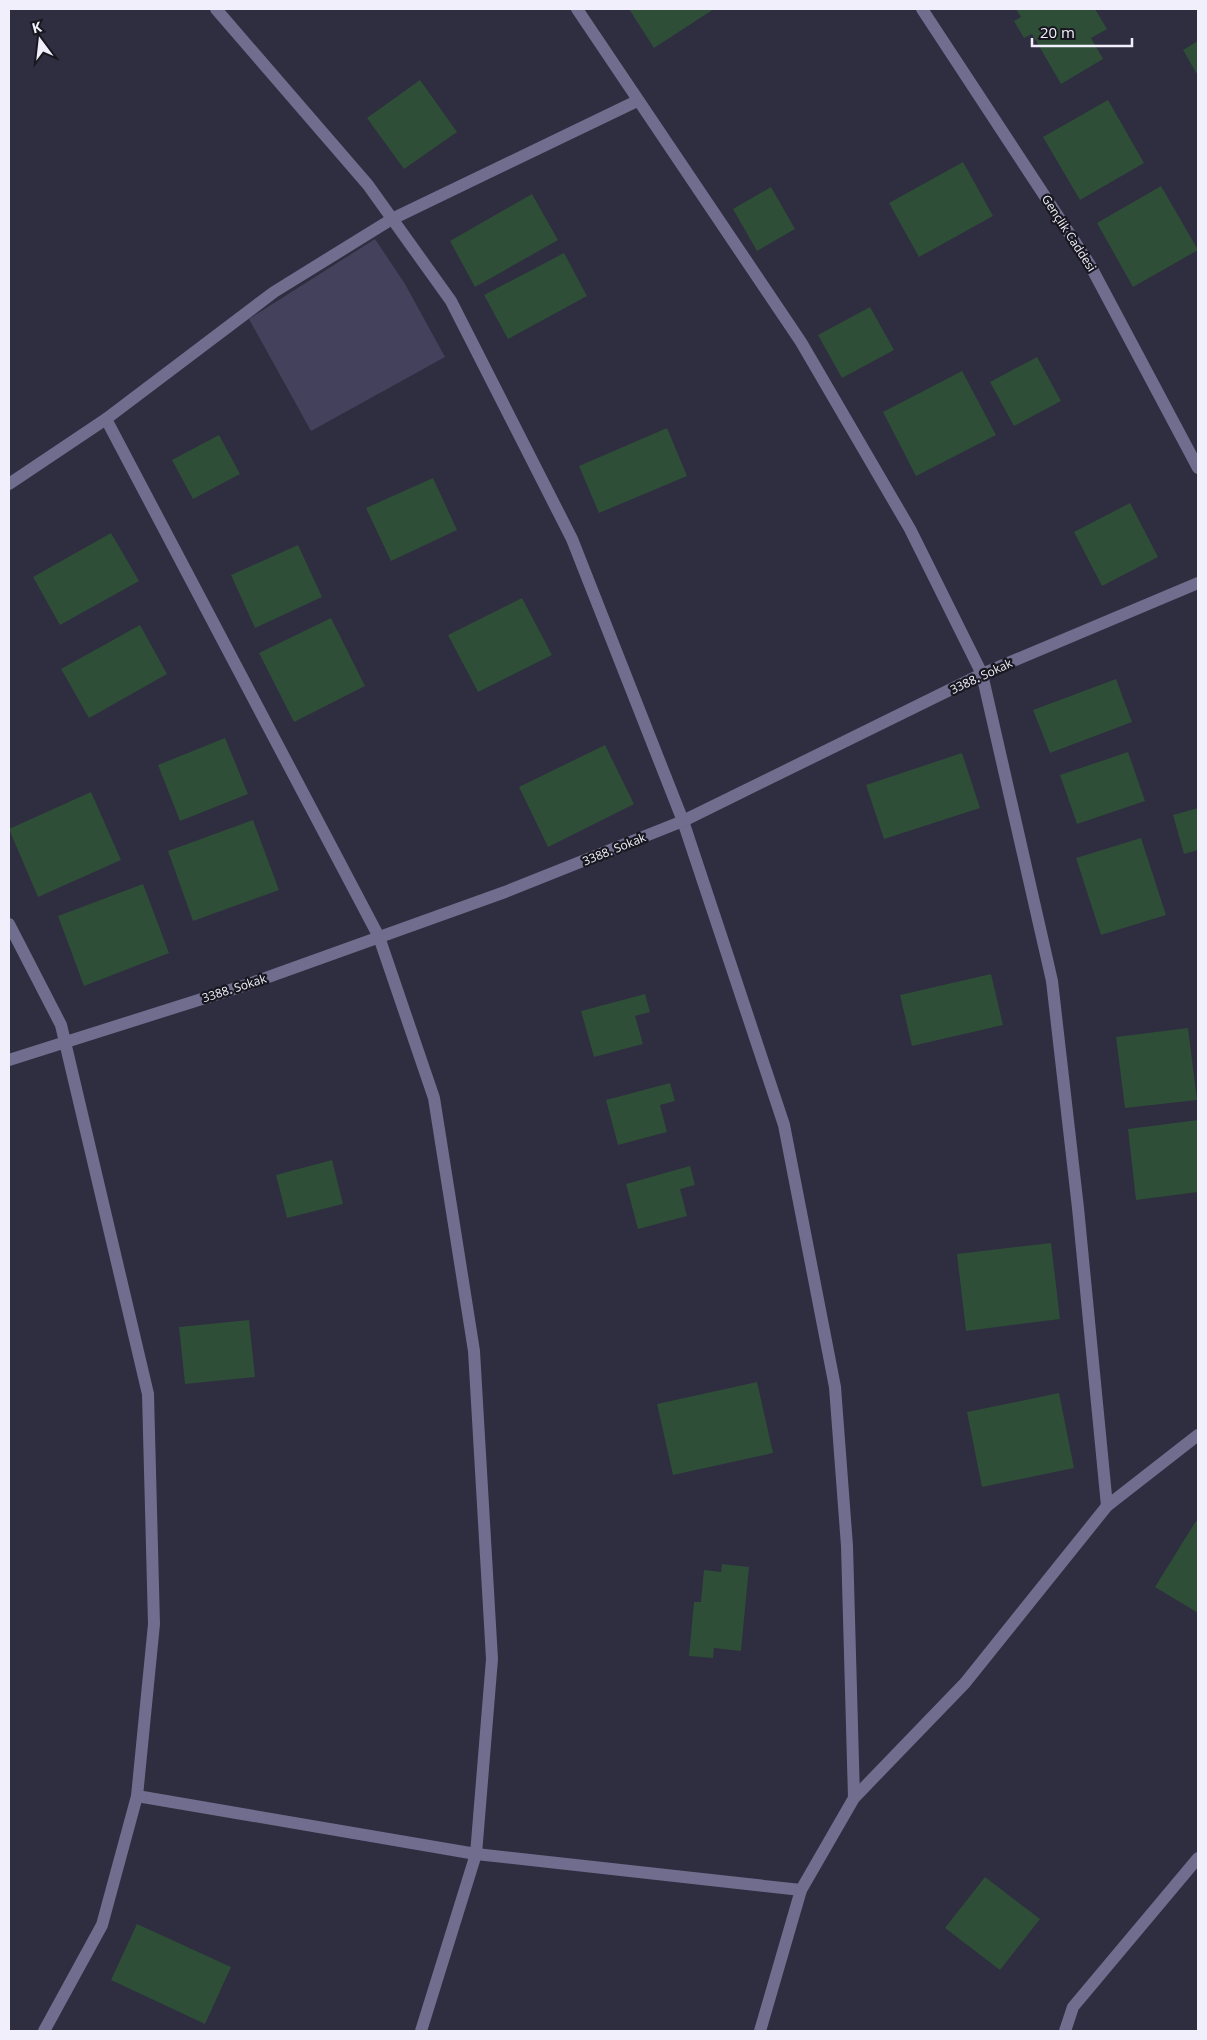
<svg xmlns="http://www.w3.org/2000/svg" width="1207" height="2040" font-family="'Open Sans',sans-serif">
<rect width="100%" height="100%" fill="#2f2d40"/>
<!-- green -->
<polygon fill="#44415c" points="375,239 405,284 445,357 311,431 249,319"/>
<!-- building -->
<g fill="#2e4e37">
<polygon points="629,9 714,9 654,48"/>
<polygon points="1016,9 1095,9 1107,29 1091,38 1103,59 1061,84 1032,34 1024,38 1014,21 1021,17"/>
<polygon points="1198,41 1198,76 1183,50"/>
<polygon points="420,80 457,132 404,169 367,118"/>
<polygon points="1108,100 1144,163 1080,200 1043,137"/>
<polygon points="963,162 993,216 919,257 889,203"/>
<polygon points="1161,186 1198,250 1133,287 1097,223"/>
<polygon points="771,187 795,229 757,251 733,209"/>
<polygon points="532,194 558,240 475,287 450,241"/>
<polygon points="564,253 587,296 508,339 484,295"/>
<polygon points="870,307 894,350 842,378 818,335"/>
<polygon points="1037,357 1061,401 1014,426 990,382"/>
<polygon points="962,371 996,435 916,476 883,412"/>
<polygon points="667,428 687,476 599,513 579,466"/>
<polygon points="219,435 240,474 193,499 172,460"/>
<polygon points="433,478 457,530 391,561 366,508"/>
<polygon points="1130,503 1158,557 1102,586 1074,532"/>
<polygon points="111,533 139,581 60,625 33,577"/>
<polygon points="298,545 322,597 255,628 231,575"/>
<polygon points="522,598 552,655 478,692 448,635"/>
<polygon points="331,618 365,686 294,722 259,653"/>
<polygon points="140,625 167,674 89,718 61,669"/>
<polygon points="1116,679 1132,722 1050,753 1033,710"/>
<polygon points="225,738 248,794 180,821 158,765"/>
<polygon points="605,745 634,804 548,847 519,787"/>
<polygon points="1128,752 1145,801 1077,824 1060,775"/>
<polygon points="962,753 980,808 884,839 866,785"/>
<polygon points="91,792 121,860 38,897 9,829"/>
<polygon points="1198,808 1198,850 1184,854 1173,815"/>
<polygon points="253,820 279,890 193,921 168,851"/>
<polygon points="1141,838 1166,915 1101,935 1076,858"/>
<polygon points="143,884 169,953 84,986 58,916"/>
<polygon points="991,974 1003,1025 912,1046 900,995"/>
<polygon points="645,994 650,1012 635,1016 643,1044 594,1057 581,1011"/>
<polygon points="1188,1028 1197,1100 1125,1108 1116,1037"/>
<polygon points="670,1083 675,1101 660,1105 667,1132 618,1145 606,1100"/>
<polygon points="1198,1120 1198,1192 1136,1200 1128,1129"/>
<polygon points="332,1160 343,1204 287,1218 276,1175"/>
<polygon points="690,1166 695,1185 680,1189 687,1216 638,1229 626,1184"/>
<polygon points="1051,1243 1060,1319 966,1331 957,1254"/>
<polygon points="249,1320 255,1377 185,1384 179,1327"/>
<polygon points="757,1382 773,1453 673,1475 657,1404"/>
<polygon points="1059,1393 1074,1468 982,1487 967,1412"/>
<polygon points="1196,1521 1198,1522 1198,1613 1155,1587"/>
<polygon points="722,1564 749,1567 741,1651 714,1648 713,1658 689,1656 694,1602 701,1602 704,1570 721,1572"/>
<polygon points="985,1877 1040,1919 1000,1970 945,1928"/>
<polygon points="137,1924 231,1967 205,2024 111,1980"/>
</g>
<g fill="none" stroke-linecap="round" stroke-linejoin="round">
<!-- minor -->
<g stroke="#706d8e" stroke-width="12">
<polyline points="216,9 368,185 451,301 572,539 683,821 784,1125 835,1387 847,1546 854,1798"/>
<polyline points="577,9 801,342 910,529 982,674 1052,981 1078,1208 1107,1506"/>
<polyline points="106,419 379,937 434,1098 474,1351 492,1659 476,1854 421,2031"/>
<polyline points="9,484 106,419 274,292 392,219 637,101"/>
<polyline points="9,924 61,1025 148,1394 154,1624 137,1796 102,1925 44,2031"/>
<polyline points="9,1060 246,985 505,892 683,821 982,674 1198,583"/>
<polyline points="137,1796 476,1854 801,1890"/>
<polyline points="760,2031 801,1890 854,1798 965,1683 1107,1506 1198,1435"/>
<polyline points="1065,2031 1073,2007 1198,1858"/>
</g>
<!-- tertiary -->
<polyline stroke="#706d8e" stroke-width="12" points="922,9 1090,265 1198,468"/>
</g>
<g text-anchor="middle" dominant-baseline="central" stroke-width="4.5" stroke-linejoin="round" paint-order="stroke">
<!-- street labels -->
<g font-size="12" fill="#f0effb" stroke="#18171f">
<text transform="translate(1069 233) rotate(57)">Gençlik Caddesi</text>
<text transform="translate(981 676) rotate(-25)">3388. Sokak</text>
<text transform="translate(614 849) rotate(-22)">3388. Sokak</text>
<text transform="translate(234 988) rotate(-18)">3388. Sokak</text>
</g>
</g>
<!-- border -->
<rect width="1207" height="2040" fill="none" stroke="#f0effb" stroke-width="20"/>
<!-- north arrow -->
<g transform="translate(40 40) rotate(345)" stroke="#18171f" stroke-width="4" paint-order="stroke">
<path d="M0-4L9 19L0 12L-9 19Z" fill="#f0effb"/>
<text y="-8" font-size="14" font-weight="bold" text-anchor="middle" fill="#f0effb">K</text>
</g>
<!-- scale -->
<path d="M1032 38v8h100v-8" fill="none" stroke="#f0effb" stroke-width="2.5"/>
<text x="1040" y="38" font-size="15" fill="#f0effb" stroke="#18171f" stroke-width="4" paint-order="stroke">20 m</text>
</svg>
